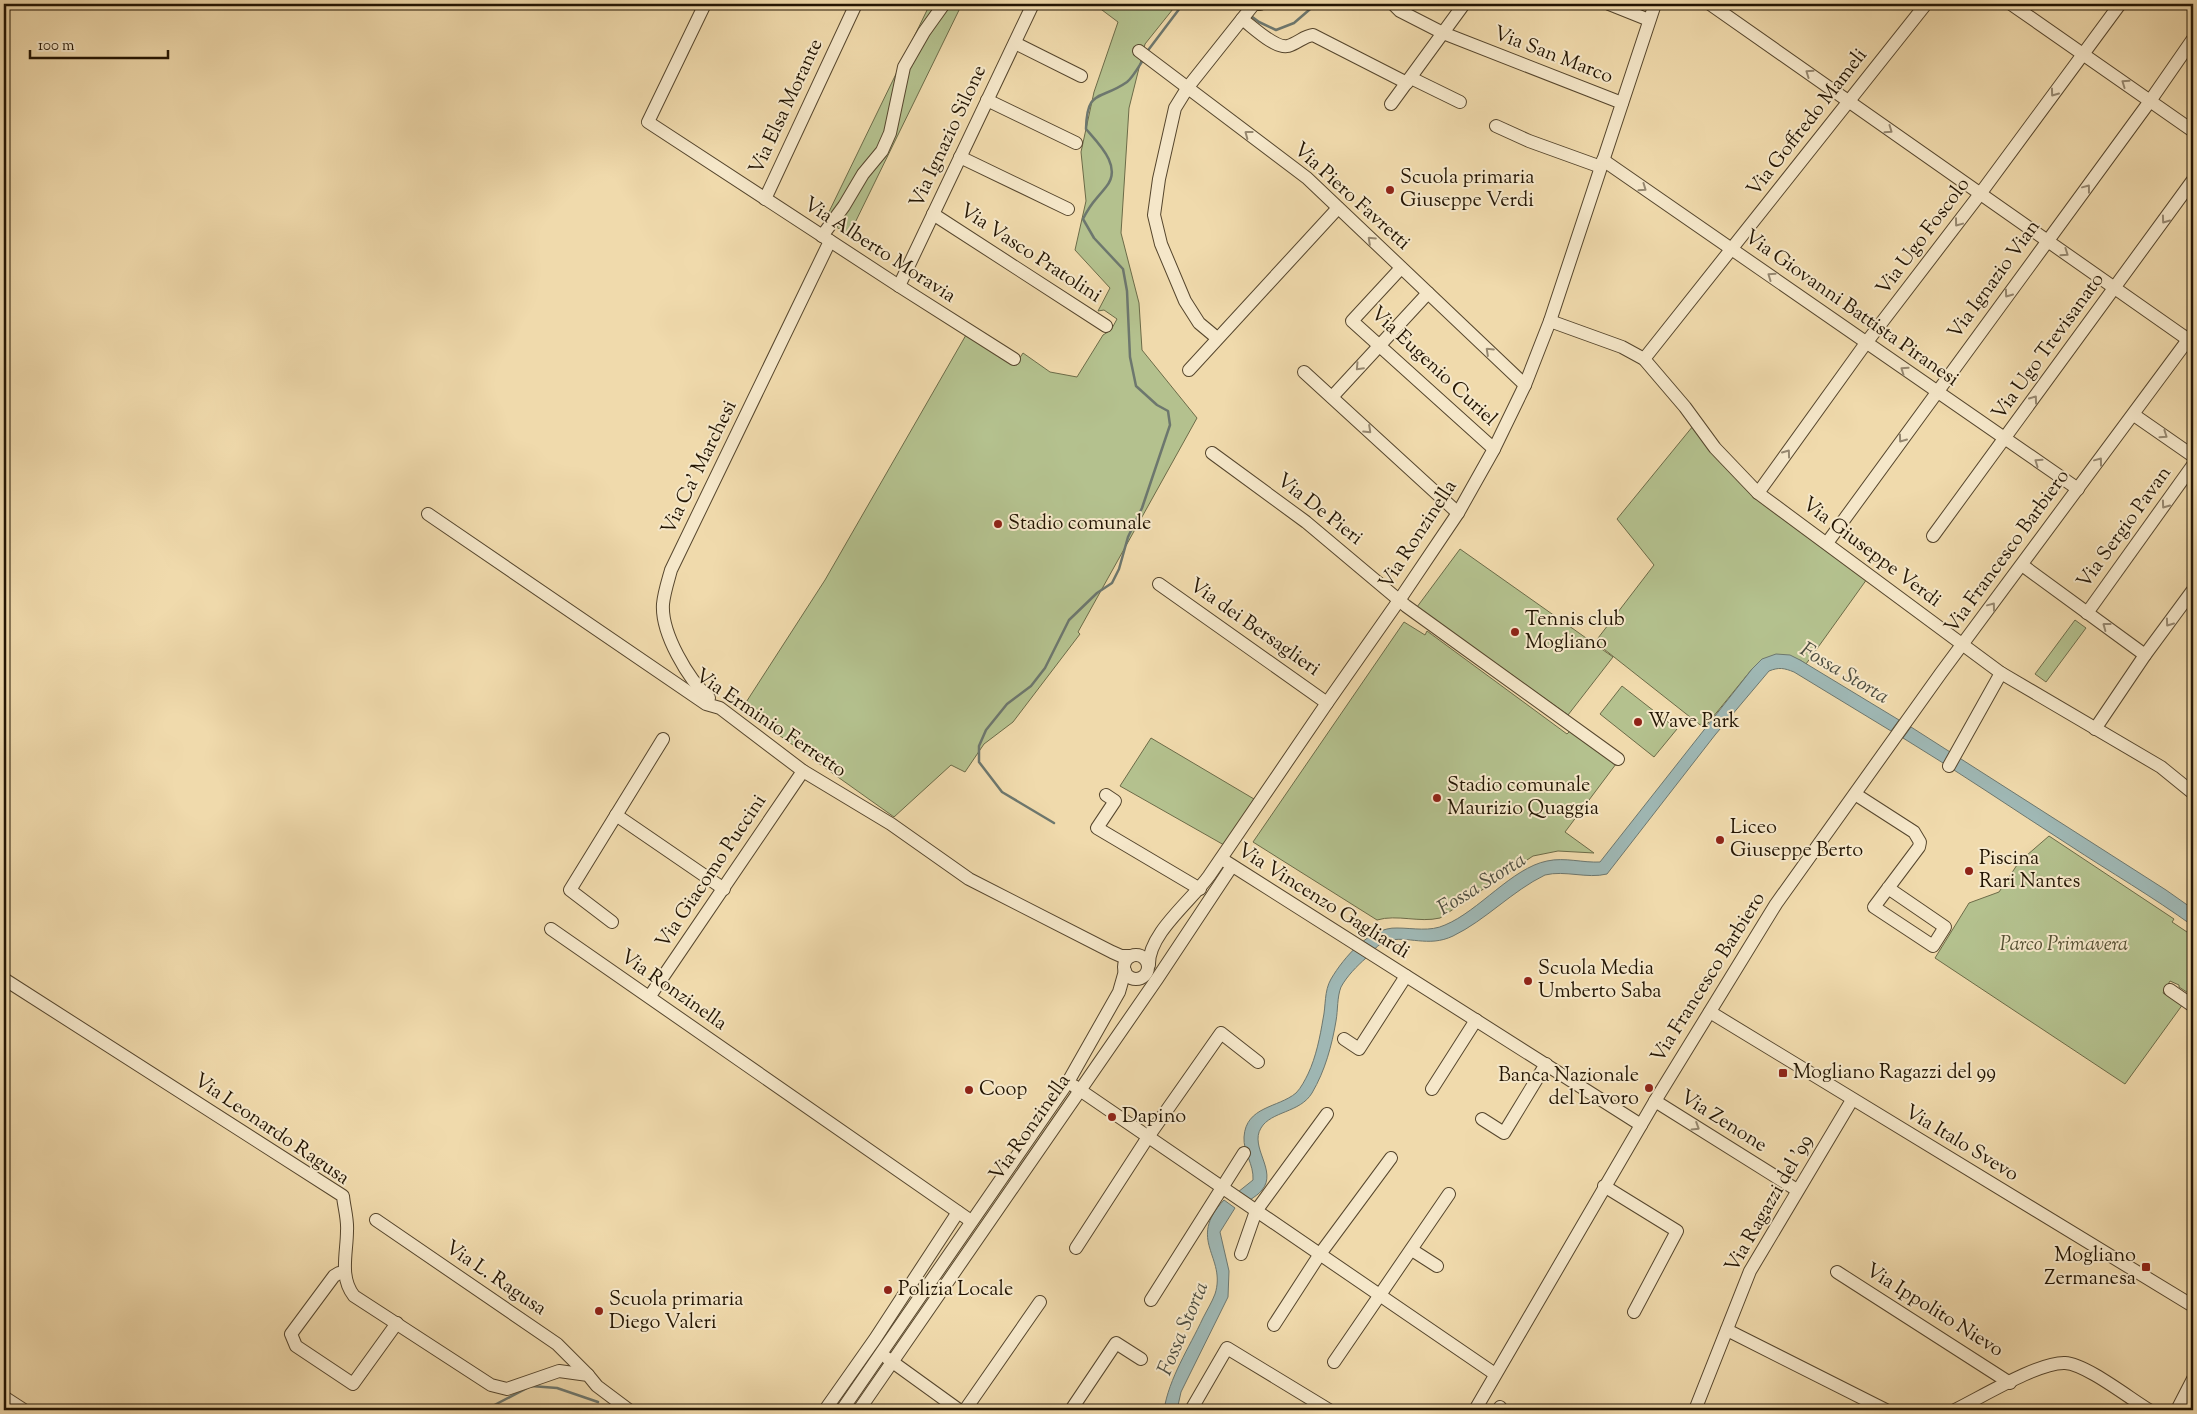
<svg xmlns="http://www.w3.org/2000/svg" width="2197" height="1414" font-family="'Sorts Mill Goudy',serif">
<rect width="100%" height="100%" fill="#f0daac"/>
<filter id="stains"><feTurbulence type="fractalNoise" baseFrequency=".004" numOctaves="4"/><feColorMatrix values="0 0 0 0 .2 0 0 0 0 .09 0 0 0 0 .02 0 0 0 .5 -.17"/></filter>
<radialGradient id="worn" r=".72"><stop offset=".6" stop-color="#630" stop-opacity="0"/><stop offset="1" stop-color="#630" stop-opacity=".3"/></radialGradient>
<!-- green -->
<g fill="#b4c18e" stroke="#6c6b48">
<polygon points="930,4 962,4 849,235 825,220"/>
<polygon points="1094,4 1177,4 1145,44 1129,108 1121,233 1139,303 1142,350 1197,418 1078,632 1080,634 1013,722 984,744 965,772 951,765 894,817 741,708 743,707 825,580 966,335 1015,365 1023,353 1050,372 1077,377 1103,335 1111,330 1117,319 1104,310 1098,311 1110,288 1075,250 1086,201 1081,152 1094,92 1118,22"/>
<polygon points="1693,426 1712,450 1867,579 1806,664 1800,660 1752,669 1704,728 1595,642 1654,565 1617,519"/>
<polygon points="1460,549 1613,657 1568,715 1417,607"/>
<polygon points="2075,620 2086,628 2046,682 2035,674"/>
<path d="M 1404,622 L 1425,635 L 1427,631 L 1567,734 L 1571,730 L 1616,764 L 1565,832 L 1594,853 L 1558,851 L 1533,856 L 1440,918 C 1419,923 1397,914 1377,920 L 1253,842 Z"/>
<polygon points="1622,686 1677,729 1654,757 1600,714"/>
<polygon points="1151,738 1254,799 1224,845 1120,786"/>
<polygon points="2049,836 2174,919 2172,922 2193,936 2193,996 2179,987 2179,985 2170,981 2163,993 2183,1004 2125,1084 1935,958 1969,903 1999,892 2019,862"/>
</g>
<!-- water -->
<g fill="#9fb8b5" stroke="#6d776e">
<path d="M 1776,654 L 1790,655 L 1800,660 L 1899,720 L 1891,731 L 1794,672 C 1784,668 1779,667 1769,671 L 1715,735 L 1607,874 C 1587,879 1565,870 1545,875 C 1512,891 1486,920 1453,936 C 1428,948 1408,935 1386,941 C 1378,944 1371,953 1366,958 C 1357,966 1347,976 1341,987 C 1337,997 1338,1010 1336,1021 C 1332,1045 1325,1071 1312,1093 C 1300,1113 1271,1111 1261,1128 C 1249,1147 1278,1171 1262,1190 C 1259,1194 1254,1197 1250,1200 L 1238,1192 L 1253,1180 C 1254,1164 1243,1152 1244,1137 C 1246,1106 1278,1108 1296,1093 C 1301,1088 1305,1080 1308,1074 C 1316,1057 1320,1037 1323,1019 C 1326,1006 1324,991 1331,979 C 1344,957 1370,927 1397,928 C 1413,928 1430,932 1445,925 C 1479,911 1512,868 1547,861 C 1565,857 1583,863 1600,862 L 1752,669 L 1762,659 Z"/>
<path d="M 1911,727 L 2166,890 L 2193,909 L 2193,926 C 2153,897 2110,872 2069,845 C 2013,809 1959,772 1903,738 Z"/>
<path d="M 1224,1200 L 1235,1208 L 1220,1232 L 1229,1271 L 1228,1297 L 1181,1392 L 1177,1410 L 1164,1410 C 1169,1378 1189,1348 1203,1318 C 1207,1310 1212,1302 1215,1294 C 1227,1257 1186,1240 1224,1200 Z"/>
</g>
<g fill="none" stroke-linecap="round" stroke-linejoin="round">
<!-- stream -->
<g stroke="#6d776e" stroke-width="2.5">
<polyline points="1237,4 1245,10"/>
<polyline points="1251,16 1259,22 1276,30 1294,23 1316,4"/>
<polyline points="1146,53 1183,4"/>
<path d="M 1054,823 L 1002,792 L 979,762 L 979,746 L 986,730 L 1007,704 L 1031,686 L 1045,668 L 1069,620 L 1097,593 L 1112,583 L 1119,569 L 1128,537 L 1142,508 L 1170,425 L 1168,411 L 1157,405 L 1136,386 L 1130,357 L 1127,291 L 1123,269 L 1094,238 L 1083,219 C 1091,202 1095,201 1106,187 C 1123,167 1099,144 1086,129 C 1087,88 1100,101 1127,82 C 1133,77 1139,66 1143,60"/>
<polyline points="485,1410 531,1386 557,1388 598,1402"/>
</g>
<!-- minor casing -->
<g stroke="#56462d" stroke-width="14">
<g id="minor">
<polyline points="705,4 648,122 899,286 1014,359"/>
<polyline points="1393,4 1400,11 1443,33 1622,103"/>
<polyline points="1609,4 1649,20"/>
<polyline points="1710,4 2193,343"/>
<polyline points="2011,4 2193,131"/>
<path d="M 1242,19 C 1253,27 1275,49 1288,46 C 1298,43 1304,36 1313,35 L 1407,83"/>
<polyline points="1015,43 1081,76"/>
<polyline points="1139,51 1307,178 1525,385"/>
<polyline points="1411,78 1460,102"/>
<polyline points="987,100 1076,143"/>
<polyline points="1391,104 1464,4"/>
<polyline points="1496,126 1529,141 1601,167"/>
<polyline points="960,157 1068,209"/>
<polyline points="1603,160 2078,489"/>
<polyline points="765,199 856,4"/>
<polyline points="933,214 1106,326"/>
<polyline points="822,236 844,206 863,174 882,151 890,133 904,67 924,32 944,4"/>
<polyline points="1401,268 1352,321 1494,449"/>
<polyline points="899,286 1033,4"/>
<polyline points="1550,321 1622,347 1644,359 1685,407 1715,448 1758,493 2001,673 2161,767 2193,793"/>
<polyline points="1217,338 1199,323 1185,301 1161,244 1154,215 1159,179 1175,108 1188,87 1254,4 1260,4"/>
<polyline points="1644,359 1926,4"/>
<polyline points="1189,370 1338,208"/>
<polyline points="1304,372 1458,513"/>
<polyline points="1332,397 1428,293"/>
<polyline points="2134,415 2193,456"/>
<polyline points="1212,453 1306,522 1406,606 1618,759"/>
<polyline points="1758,493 1866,343 1980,194 2120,4"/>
<polyline points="428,514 706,704 720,708 803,771 891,824 969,879 1112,952 1121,956 1131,956"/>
<polyline points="1933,536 2193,180"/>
<polyline points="1827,543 2150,101 2193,39"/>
<polyline points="2022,565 2145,655"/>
<polyline points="1159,584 1327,703"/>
<polyline points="2087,613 2193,465"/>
<path d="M 709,698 C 688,679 661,633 663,604 C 664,593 668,581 671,570 L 830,241"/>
<polyline points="2095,729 2145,655 2193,590"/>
<polyline points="1949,766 2001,673"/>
<polyline points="1855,794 1914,832 1920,842 1919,847 1874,907 1933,946 1945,927 1888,888"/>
<polyline points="1106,795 1115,801 1097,828 1200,889"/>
<polyline points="616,815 724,889"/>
<polyline points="1225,861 1641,1125"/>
<polyline points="612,922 570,890 663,739"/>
<polyline points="551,929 971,1221"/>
<circle cx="1136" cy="967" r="12"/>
<path d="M 1149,965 C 1148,934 1191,901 1209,876 L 1327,703 L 1402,596 L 1458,513 L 1494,449 L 1525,385 L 1550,321 L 1655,4"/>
<path d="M 4,979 L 343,1196 C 344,1207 348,1220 347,1231 C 347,1253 339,1277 354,1296 L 491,1385 L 507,1389 L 559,1371 L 588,1375 L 597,1386 L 629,1410"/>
<polyline points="2170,990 2193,1006"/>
<polyline points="652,993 803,771"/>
<polyline points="1710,1012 2193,1306"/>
<polyline points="1344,1039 1359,1049 1406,976"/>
<polyline points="1074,1086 1495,1374"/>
<polyline points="1432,1089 1476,1020"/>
<polyline points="1655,1101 1797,1190"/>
<polyline points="1482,1119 1504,1133 1546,1064"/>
<polyline points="1604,1186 1677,1231 1634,1312"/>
<polyline points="376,1220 557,1344 588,1375"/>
<polyline points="1076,1248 1148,1137 1221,1033 1258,1062"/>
<polyline points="1412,1250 1437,1266"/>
<polyline points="1241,1254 1256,1211 1327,1114"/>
<polyline points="1837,1272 2010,1383"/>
<polyline points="345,1273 339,1273 334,1276 291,1334 296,1346 353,1384 397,1323"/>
<polyline points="1151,1300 1244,1153"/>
<polyline points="1274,1325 1320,1254 1391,1158"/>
<polyline points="1727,1330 1886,1410"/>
<polyline points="887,1358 959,1410"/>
<polyline points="1334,1362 1449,1194"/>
<polyline points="4,1397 24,1410"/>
<polyline points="1500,1407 1502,1410"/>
<polyline points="825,1410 875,1339 958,1212"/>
<polyline points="842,1410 1068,1082 1119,992 1125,971"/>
<polyline points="859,1410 1157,979 1232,866"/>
<polyline points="965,1410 1040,1302"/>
<polyline points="1071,1410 1116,1343 1141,1359"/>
<polyline points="1191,1410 1227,1348 1329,1410"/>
<polyline points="1475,1410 1655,1101 1776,904 1941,673 2193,333"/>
<polyline points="1695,1410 1750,1271 1852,1100"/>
<path d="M 1955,1410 C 1980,1398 2038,1362 2065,1363 C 2086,1364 2129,1398 2149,1410"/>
<polyline points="2177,1410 2193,1379"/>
</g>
</g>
<!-- minor -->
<use href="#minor" stroke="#f5e7c9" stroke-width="12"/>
</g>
<!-- one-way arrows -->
<defs><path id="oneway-chevron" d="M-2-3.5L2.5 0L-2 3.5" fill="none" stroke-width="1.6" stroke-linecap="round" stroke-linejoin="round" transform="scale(1.25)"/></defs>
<g stroke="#968870">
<use href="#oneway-chevron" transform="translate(1809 73) rotate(-145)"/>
<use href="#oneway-chevron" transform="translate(2125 83) rotate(-145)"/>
<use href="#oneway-chevron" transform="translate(2054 93) rotate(126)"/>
<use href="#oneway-chevron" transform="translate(1889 130) rotate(35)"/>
<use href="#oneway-chevron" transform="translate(1248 134) rotate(-143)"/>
<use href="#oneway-chevron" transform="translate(1643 188) rotate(35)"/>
<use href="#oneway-chevron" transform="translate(2087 188) rotate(-53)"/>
<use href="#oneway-chevron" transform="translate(2165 220) rotate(126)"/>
<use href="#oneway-chevron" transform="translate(1958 223) rotate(127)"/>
<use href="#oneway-chevron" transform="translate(1371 240) rotate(-137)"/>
<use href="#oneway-chevron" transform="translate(2065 253) rotate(35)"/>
<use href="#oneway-chevron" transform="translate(1771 276) rotate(-145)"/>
<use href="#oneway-chevron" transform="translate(2008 294) rotate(126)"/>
<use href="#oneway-chevron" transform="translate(1489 351) rotate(-137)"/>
<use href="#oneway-chevron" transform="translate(1359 367) rotate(133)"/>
<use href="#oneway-chevron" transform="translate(1904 370) rotate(-145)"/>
<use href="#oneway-chevron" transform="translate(2034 399) rotate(-54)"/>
<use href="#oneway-chevron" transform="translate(1368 430) rotate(43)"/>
<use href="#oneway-chevron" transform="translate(2164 435) rotate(34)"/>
<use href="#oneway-chevron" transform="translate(1902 439) rotate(126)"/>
<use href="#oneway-chevron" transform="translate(1787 453) rotate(-54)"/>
<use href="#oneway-chevron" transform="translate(2099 461) rotate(-53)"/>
<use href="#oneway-chevron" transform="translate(2038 462) rotate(-145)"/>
<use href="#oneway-chevron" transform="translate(2165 505) rotate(126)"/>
<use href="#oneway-chevron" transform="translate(1992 606) rotate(-53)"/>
<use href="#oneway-chevron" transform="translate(2169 623) rotate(126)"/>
<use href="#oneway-chevron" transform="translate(2106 626) rotate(-143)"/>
<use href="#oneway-chevron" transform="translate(1696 1127) rotate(32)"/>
</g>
<!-- markers -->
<g fill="#8f2418" stroke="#f5e7c9" stroke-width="2">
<circle cx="1390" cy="190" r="5"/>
<circle cx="998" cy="524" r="5"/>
<circle cx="1515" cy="632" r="5"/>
<circle cx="1638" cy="722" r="5"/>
<circle cx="1437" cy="798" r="5"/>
<circle cx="1720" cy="840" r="5"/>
<circle cx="1969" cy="871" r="5"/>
<circle cx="1528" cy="981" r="5"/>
<rect x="1778" y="1068" width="10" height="10" rx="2.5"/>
<circle cx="1649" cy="1088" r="5"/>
<circle cx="969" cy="1090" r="5"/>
<circle cx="1112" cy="1117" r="5"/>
<rect x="2141" y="1262" width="10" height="10" rx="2.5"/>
<circle cx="888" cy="1290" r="5"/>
<circle cx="599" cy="1311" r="5"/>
</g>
<g text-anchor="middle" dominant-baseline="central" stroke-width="4" stroke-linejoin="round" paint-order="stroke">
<!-- street labels -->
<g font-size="20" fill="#231503" stroke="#f5e7c9">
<text transform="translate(1553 56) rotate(21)">Via San Marco</text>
<text transform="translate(787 107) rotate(-65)">Via Elsa Morante</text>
<text transform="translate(1808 123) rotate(-52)">Via Goffredo Mameli</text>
<text transform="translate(949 137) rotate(-65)">Via Ignazio Silone</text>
<text transform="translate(1351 197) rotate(42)">Via Piero Favretti</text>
<text transform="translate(1924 237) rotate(-53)">Via Ugo Foscolo</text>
<text transform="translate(879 251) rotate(33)">Via Alberto Moravia</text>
<text transform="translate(1030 254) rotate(33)">Via Vasco Pratolini</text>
<text transform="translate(1995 280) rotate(-54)">Via Ignazio Vian</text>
<text transform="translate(1851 309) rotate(35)">Via Giovanni Battista Piranesi</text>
<text transform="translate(2049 347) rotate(-54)">Via Ugo Trevisanato</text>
<text transform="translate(1433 367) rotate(43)">Via Eugenio Curiel</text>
<text transform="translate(700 468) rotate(-64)">Via Ca' Marchesi</text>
<text transform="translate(1319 510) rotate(38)">Via De Pieri</text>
<text transform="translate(2125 528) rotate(-54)">Via Sergio Pavan</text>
<text transform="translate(1419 535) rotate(-57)">Via Ronzinella</text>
<text transform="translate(2008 552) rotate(-54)">Via Francesco Barbiero</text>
<text transform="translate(1871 553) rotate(37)">Via Giuseppe Verdi</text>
<text transform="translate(1254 628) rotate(35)">Via dei Bersaglieri</text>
<text transform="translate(770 724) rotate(34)">Via Erminio Ferretto</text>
<text transform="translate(712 872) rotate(-56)">Via Giacomo Puccini</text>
<text transform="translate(1323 902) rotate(32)">Via Vincenzo Gagliardi</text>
<text transform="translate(1709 978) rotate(-58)">Via Francesco Barbiero</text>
<text transform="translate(673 991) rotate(35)">Via Ronzinella</text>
<text transform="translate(1723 1122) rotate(32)">Via Zenone</text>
<text transform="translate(1031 1128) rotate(-55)">Via Ronzinella</text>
<text transform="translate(271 1130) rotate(34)">Via Leonardo Ragusa</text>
<text transform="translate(1961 1144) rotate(31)">Via Italo Svevo</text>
<text transform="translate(1770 1204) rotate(-60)">Via Ragazzi del '99</text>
<text transform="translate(495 1279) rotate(34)">Via L. Ragusa</text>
<text transform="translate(1934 1311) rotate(32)">Via Ippolito Nievo</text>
</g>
<!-- poi labels -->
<g font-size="20" fill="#231503" stroke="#f5e7c9" text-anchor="start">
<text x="1400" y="178">Scuola primaria<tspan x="1400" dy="23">Giuseppe Verdi</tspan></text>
<text x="1008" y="524">Stadio comunale</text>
<text x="1525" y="620">Tennis club<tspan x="1525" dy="23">Mogliano</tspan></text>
<text x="1648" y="722">Wave Park</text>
<text x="1447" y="786">Stadio comunale<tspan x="1447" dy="23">Maurizio Quaggia</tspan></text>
<text x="1730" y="828">Liceo<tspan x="1730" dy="23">Giuseppe Berto</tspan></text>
<text x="1979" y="859">Piscina<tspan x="1979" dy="23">Rari Nantes</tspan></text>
<text x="1538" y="969">Scuola Media<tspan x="1538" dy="23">Umberto Saba</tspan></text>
<text x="1793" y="1073">Mogliano Ragazzi del 99</text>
<text x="1639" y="1076" text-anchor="end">Banca Nazionale<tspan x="1639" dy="23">del Lavoro</tspan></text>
<text x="979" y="1090">Coop</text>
<text x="1122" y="1117">Dapino</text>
<text x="2136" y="1256" text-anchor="end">Mogliano<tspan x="2136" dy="23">Zermanesa</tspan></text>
<text x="898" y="1290">Polizia Locale</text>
<text x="609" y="1300">Scuola primaria<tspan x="609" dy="23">Diego Valeri</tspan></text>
</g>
<!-- park labels -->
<g font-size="20" font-style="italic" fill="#565134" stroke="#f5e7c9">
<text x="2064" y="945">Parco Primavera</text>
</g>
<!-- water labels -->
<g font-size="21" font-style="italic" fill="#4e4e41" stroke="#f5e7c9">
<text transform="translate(1844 674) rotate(31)">Fossa Storta</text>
<text transform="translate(1482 885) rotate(-32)">Fossa Storta</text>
<text transform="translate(1184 1329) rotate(-67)">Fossa Storta</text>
</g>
</g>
<!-- margin -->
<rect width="2197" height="1414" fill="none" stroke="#f0daac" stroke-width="20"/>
<rect x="5" y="5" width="2187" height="1404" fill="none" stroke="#231503" stroke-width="2.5"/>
<rect x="10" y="10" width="2177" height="1394" fill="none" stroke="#231503"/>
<!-- scale -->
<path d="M30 50v8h138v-8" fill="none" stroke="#231503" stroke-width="2.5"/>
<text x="38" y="50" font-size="15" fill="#231503" stroke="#f5e7c9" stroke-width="4" paint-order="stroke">100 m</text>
<rect width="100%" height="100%" filter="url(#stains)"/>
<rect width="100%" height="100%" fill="url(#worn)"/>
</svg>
